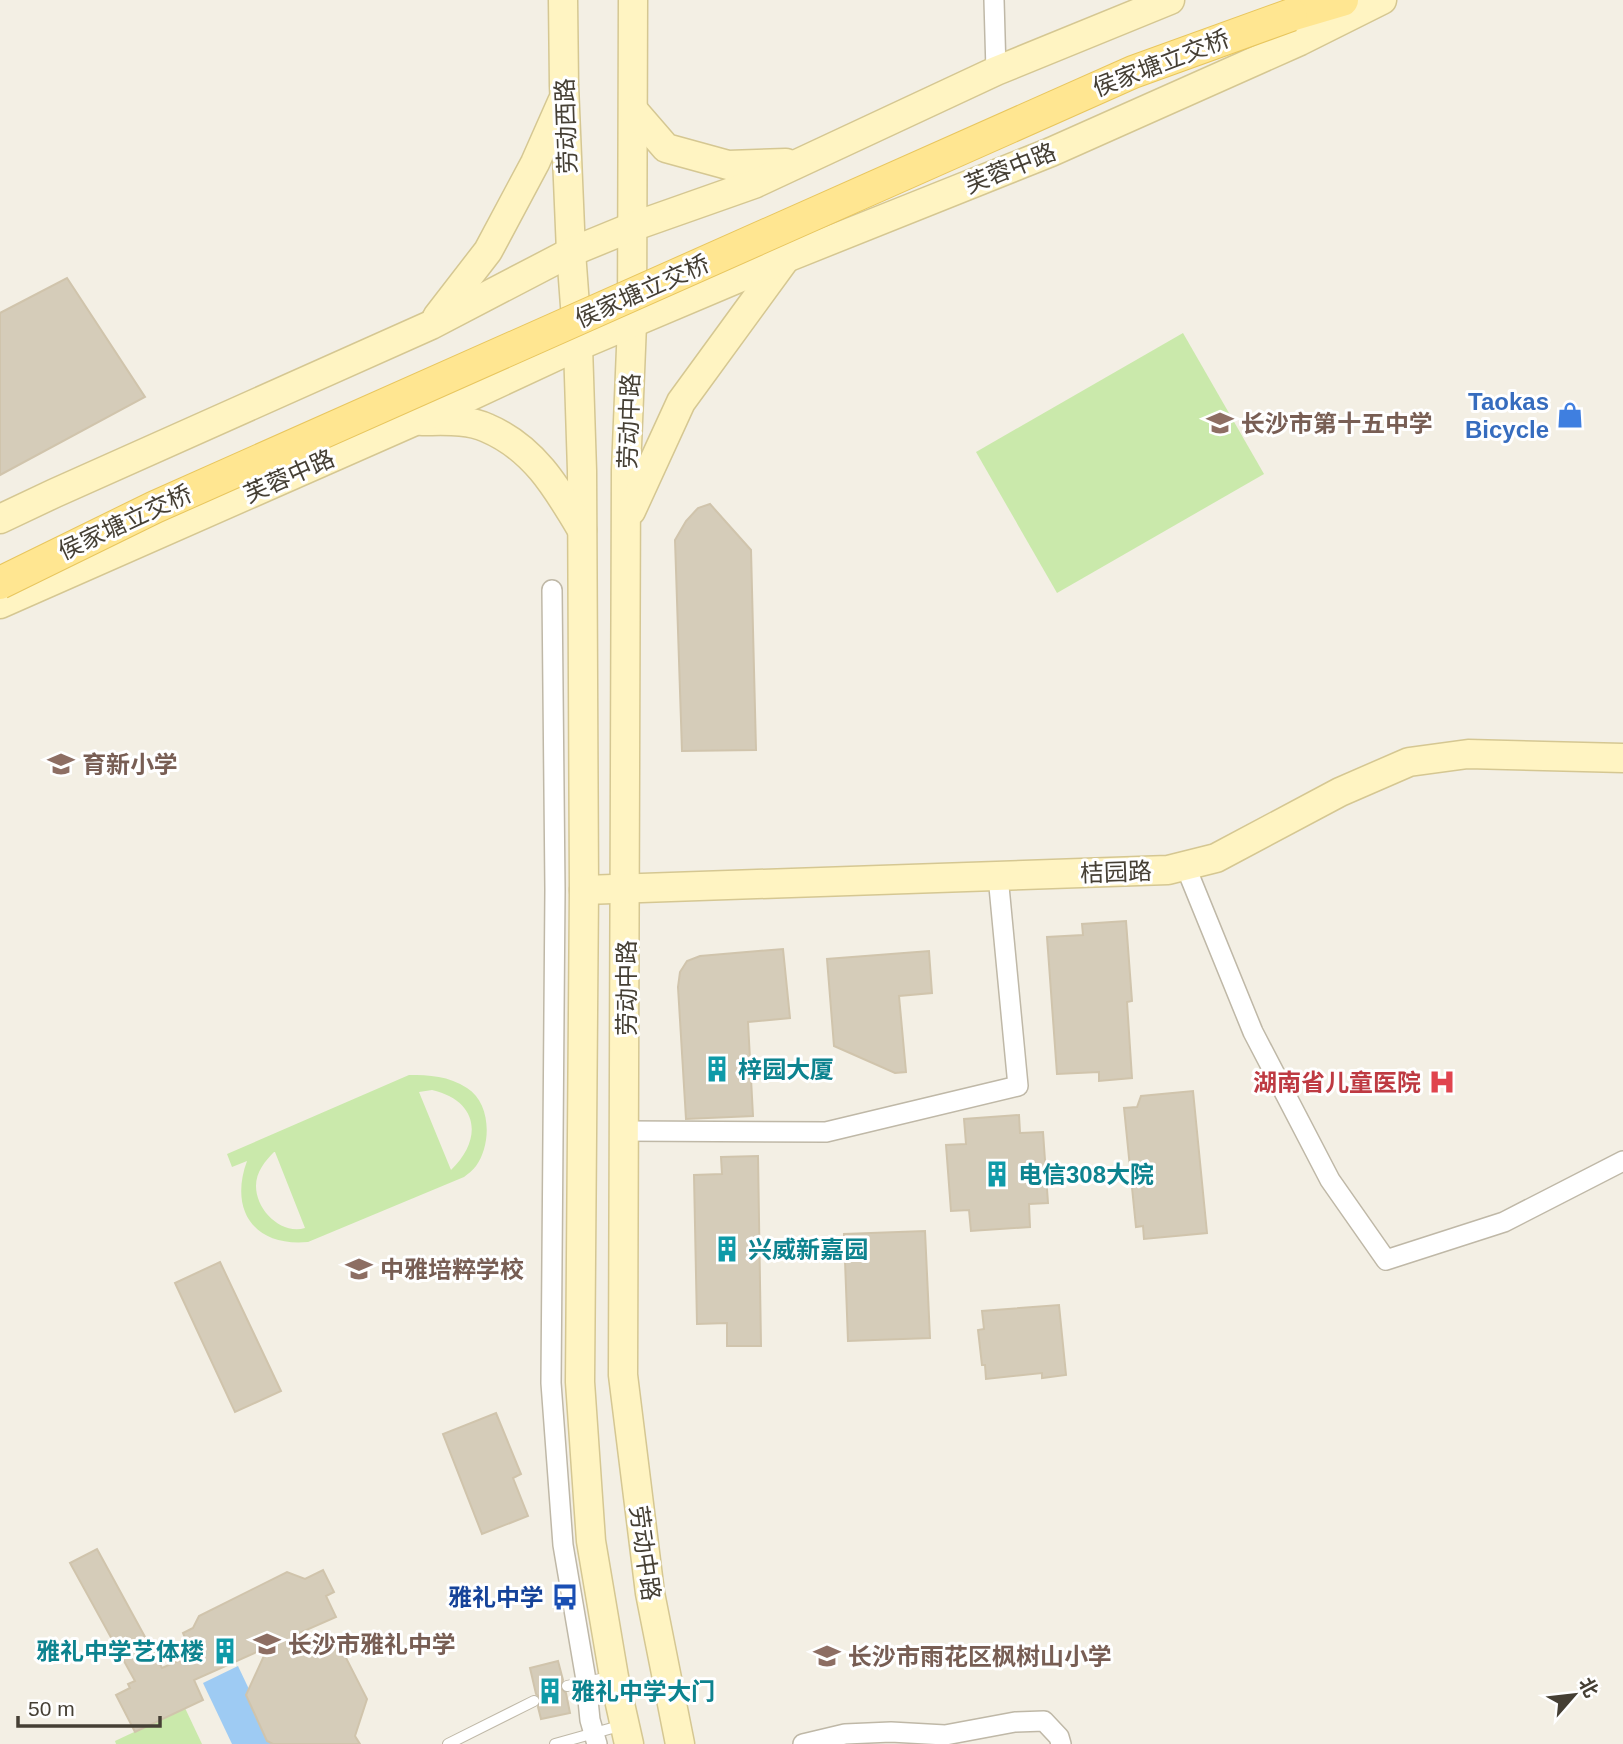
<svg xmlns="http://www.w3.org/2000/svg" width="1623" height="1744" font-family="Arial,'Noto Sans SC',sans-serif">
<rect width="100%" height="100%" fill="#f3efe4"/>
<!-- green -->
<g fill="#cae9ab" fill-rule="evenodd">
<polygon points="1183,333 1264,474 1057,593 976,452"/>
<path d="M 409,1075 C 429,1075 449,1076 467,1088 C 491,1103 492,1144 476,1166 C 473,1170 468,1174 464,1177 L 308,1242 C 254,1247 229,1210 247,1161 L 232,1167 L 227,1154 ZM 432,1090 C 479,1101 483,1139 451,1170 L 419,1092 ZM 274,1152 L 275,1152 L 305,1228 C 281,1235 256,1210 256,1186 C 256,1172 265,1161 274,1152 Z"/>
<polygon points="185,1708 202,1744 116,1744 115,1741"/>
</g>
<!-- water -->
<polygon fill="#9ecbf3" points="238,1666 275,1744 232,1744 203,1683"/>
<!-- building -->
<g fill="#d5ccb9" stroke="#d0c4ac" stroke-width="2">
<polygon points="67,278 145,397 0,475 0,313"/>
<polygon points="710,504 751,550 756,750 682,751 675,540 686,521 698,508"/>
<polygon points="1126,921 1132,1001 1127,1002 1132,1078 1099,1081 1099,1072 1057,1074 1047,937 1083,935 1082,924"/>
<polygon points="783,949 790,1018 748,1022 753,1116 686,1119 678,987 680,972 687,961 700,956"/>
<polygon points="929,951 932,993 899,996 906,1072 895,1073 834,1046 827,959"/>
<polygon points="1193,1091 1207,1233 1144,1239 1143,1226 1136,1227 1124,1108 1137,1107 1141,1096"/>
<polygon points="1019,1115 1020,1133 1043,1132 1048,1203 1029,1204 1030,1227 971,1231 969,1210 951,1211 946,1145 966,1144 964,1119"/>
<polygon points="758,1156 761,1346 727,1346 727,1323 697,1324 694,1175 722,1174 721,1157"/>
<polygon points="925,1231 930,1338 848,1341 844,1234"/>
<polygon points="220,1262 281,1391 235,1412 175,1283"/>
<polygon points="1059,1305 1066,1375 1042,1378 1042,1373 986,1379 985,1365 982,1365 978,1330 984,1329 982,1311"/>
<polygon points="496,1413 521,1474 513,1478 528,1516 482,1534 443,1434"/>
<polygon points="97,1549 162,1668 192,1655 183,1633 193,1628 199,1616 287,1572 305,1579 323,1570 334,1592 326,1596 336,1617 297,1634 341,1648 367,1699 355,1736 360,1744 273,1744 267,1741 246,1695 268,1647 194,1680 203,1700 135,1732 116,1695 130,1688 128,1684 135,1681 70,1563"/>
<polygon points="558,1661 563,1680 560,1688 566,1693 570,1713 541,1719 538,1707 541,1698 536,1694 530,1668"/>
</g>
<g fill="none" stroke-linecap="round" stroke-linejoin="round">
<!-- lane casing -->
<g stroke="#bfb8a7" stroke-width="12">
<g id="lane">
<polyline points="567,1686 610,1677"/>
<polyline points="448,1744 534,1701"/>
<polyline points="555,1744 623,1725"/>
</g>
</g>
<!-- street casing -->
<g stroke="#bfb8a7" stroke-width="22">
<g id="street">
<polyline points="994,0 996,71"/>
<polyline points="552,590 555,890 551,1383 563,1545 586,1680 590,1720 597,1744"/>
<polyline points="1185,865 1253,1032 1330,1180 1386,1260 1504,1222 1623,1161"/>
<polyline points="625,1131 826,1132 1018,1086 998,876"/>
<polyline points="803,1744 845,1734 891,1732 945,1735 1015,1722 1044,1721 1059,1737 1061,1744"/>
</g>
</g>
<!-- secondary casing -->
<g stroke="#d5c792" stroke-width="31">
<g id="secondary">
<polyline points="563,0 564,85 571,252 578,346 582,471 584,890 580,1382 591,1541 614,1677 629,1744"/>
<polyline points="633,0 632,324 626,470 623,1375 650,1593 680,1744"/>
<polyline points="634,111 666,148 728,165 786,163"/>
<polyline points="437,317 488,251 535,163 562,102"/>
<path d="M 422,421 C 443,421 468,419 487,428 C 534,448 557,488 582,530"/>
<polyline points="631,511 681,402 786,258"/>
<polyline points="0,519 55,493 431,325 571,252 632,227 754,184 996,71 1170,0"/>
<polyline points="0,604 458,402 578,346 786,258 1051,152 1300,41 1382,0"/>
<polyline points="584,890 1168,870 1216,858 1340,792 1409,762 1468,754 1623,758"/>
</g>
</g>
<!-- primary casing -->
<g stroke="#e8c65e" stroke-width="34">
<polyline id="primary" points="1291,15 1342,0"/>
</g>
<!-- lane -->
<use href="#lane" stroke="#fff" stroke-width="10"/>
<!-- street -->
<use href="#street" stroke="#fff" stroke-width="19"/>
<!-- secondary -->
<use href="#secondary" stroke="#fff4c2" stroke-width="28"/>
<!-- primary -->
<use href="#primary" stroke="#ffe691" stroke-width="32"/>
<!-- primary-bridge casing -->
<g stroke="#e8c65e" stroke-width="34" stroke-linecap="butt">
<polyline id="primary-bridge" points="0,583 155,507 1133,72 1291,15"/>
</g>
<!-- primary-bridge -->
<use href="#primary-bridge" stroke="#ffe691" stroke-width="32"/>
</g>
<!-- icons -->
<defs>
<g id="shop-bare" transform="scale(2.1)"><path d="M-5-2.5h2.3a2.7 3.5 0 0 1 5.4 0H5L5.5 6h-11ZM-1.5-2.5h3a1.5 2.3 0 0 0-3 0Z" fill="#3f7fe0" stroke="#fff" stroke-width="2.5" paint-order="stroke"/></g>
<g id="school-bare" transform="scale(2.1)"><path d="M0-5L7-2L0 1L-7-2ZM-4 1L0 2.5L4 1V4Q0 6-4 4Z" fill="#8d6e63" stroke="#fff" stroke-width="2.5" paint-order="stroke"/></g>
<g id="building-bare" transform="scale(2.1)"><path d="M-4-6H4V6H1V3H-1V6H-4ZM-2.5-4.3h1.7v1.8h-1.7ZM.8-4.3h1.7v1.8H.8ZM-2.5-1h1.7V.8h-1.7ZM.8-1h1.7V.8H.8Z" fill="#0f9aa8" stroke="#fff" stroke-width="2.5" paint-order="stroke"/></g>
<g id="hospital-bare" transform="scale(2.1)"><path d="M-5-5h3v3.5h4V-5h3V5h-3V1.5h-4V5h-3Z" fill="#e0444e" stroke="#fff" stroke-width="2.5" paint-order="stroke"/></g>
<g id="bus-bare" transform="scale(2.1)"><path d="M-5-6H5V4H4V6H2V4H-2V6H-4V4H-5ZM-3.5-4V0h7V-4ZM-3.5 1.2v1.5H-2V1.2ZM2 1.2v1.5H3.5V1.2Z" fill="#1a4fb4" stroke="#fff" stroke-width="2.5" paint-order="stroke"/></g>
</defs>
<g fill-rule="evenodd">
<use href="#shop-bare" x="1570" y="415"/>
<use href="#school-bare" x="1220" y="423"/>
<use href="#school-bare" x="61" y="764"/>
<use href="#building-bare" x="717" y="1069"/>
<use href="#hospital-bare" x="1442" y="1082"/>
<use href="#building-bare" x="997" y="1174"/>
<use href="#building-bare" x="727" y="1249"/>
<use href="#school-bare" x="359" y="1269"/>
<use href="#bus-bare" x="565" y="1597"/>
<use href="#school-bare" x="267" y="1644"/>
<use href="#building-bare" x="225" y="1651"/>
<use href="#school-bare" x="827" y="1656"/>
<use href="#building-bare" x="550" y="1691"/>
</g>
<g text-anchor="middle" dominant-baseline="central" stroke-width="6" stroke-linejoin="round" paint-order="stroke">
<!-- street labels -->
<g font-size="24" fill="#453f34" stroke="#fff">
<text transform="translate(1161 63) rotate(-21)">侯家塘立交桥</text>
<text transform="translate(566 126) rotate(-92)">劳动西路</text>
<text transform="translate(1010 168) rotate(-22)">芙蓉中路</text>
<text transform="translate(642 291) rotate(-24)">侯家塘立交桥</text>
<text transform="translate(629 421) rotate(-88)">劳动中路</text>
<text transform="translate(289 476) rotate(-24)">芙蓉中路</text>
<text transform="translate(125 522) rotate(-25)">侯家塘立交桥</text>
<text transform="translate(1116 872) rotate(-2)">桔园路</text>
<text transform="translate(626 988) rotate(-90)">劳动中路</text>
<text transform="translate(645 1553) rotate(82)">劳动中路</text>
</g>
<!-- shop labels -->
<g font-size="24" font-weight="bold" fill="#366cbe" stroke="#fff" text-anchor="end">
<text x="1549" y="401">Taokas<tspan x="1549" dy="28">Bicycle</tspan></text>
</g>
<!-- education labels -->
<g font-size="24" font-weight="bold" fill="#785e54" stroke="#fff" text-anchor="start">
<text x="1241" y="423">长沙市第十五中学</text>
<text x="82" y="764">育新小学</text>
<text x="380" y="1269">中雅培粹学校</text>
<text x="288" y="1644">长沙市雅礼中学</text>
<text x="848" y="1656">长沙市雨花区枫树山小学</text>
</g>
<!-- culture labels -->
<g font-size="24" font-weight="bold" fill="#0d838f" stroke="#fff" text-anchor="start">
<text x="738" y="1069">梓园大厦</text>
<text x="1018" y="1174">电信308大院</text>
<text x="748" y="1249">兴威新嘉园</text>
<text x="204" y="1651" text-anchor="end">雅礼中学艺体楼</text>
<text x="571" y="1691">雅礼中学大门</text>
</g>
<!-- health labels -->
<g font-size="24" font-weight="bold" fill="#be3a42" stroke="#fff" text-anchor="end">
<text x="1421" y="1082">湖南省儿童医院</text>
</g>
<!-- transit labels -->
<g font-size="24" font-weight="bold" fill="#164399" stroke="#fff" text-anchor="end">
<text x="544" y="1597">雅礼中学</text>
</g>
</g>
<!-- north arrow -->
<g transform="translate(1574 1695) rotate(62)" stroke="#ffffff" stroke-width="5" paint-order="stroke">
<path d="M0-5L12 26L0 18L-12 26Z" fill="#453f34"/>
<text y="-10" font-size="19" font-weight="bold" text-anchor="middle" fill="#453f34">北</text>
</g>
<!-- scale -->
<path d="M18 1716v10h142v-10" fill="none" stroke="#453f34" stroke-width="3.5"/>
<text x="28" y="1716" font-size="21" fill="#453f34" stroke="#ffffff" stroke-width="5" paint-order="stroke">50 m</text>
</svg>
